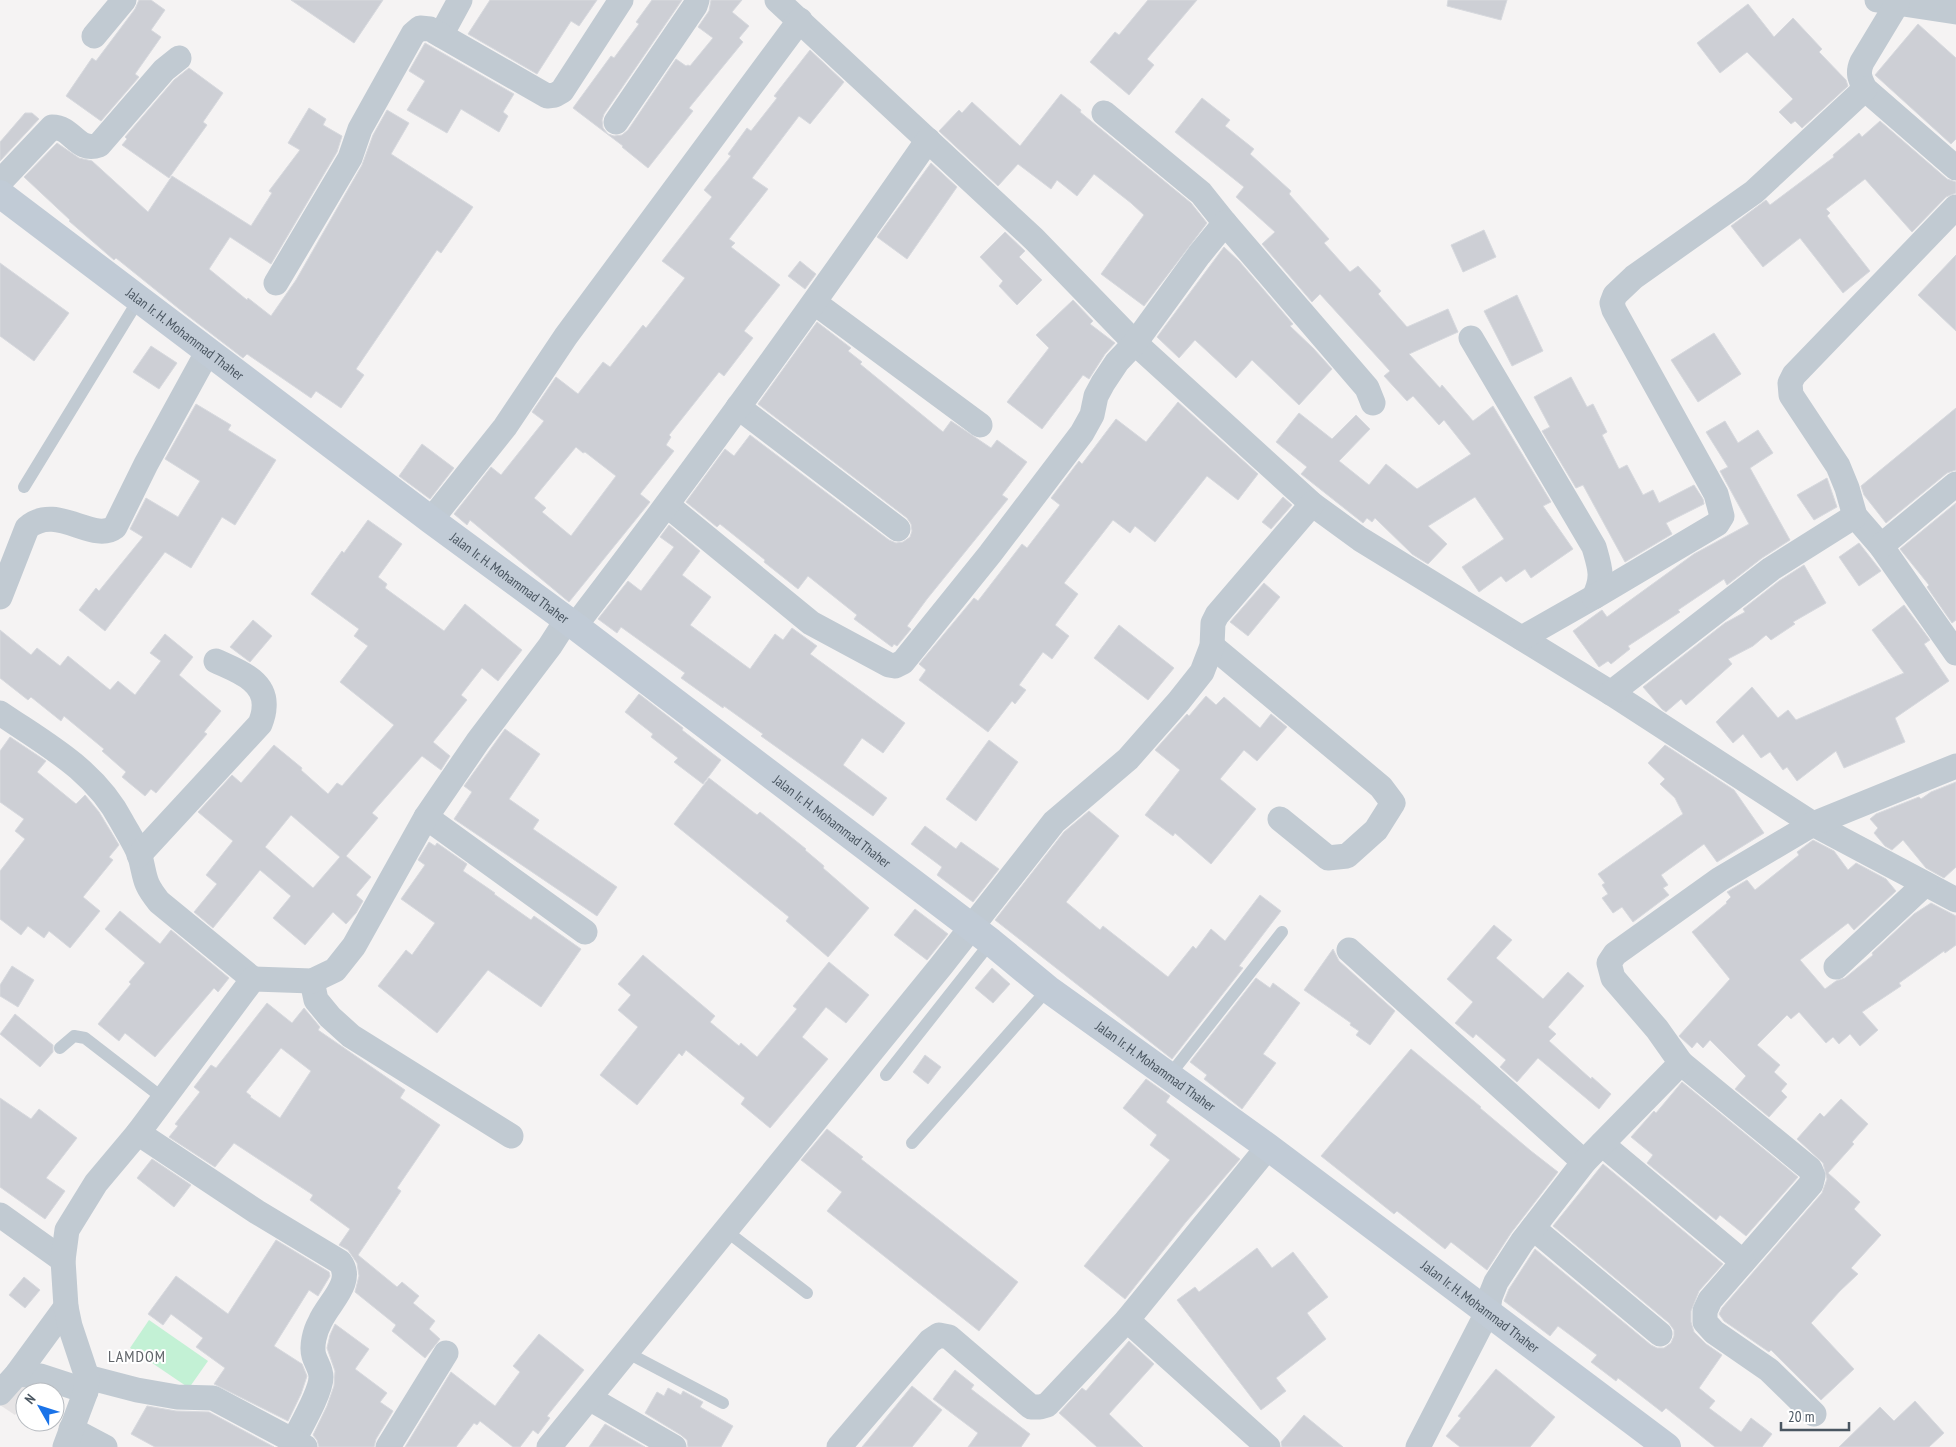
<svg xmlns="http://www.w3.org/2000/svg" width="1956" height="1447" font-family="'PT Sans Narrow',sans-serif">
<rect width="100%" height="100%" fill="#f5f3f3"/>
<!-- education -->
<polygon fill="#e6e4e5" points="17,1375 35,1388 32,1392 25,1392 25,1402 15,1415 0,1405"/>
<!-- green -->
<polygon fill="#c3f1d5" points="149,1320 208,1361 189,1388 130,1348"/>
<!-- building -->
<g fill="#cdcfd5" stroke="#d7d9de" fill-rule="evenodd">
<polygon points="139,0 151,0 165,10 151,30 161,37 135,74 139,77 101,121 66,96 92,58 96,61 135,9"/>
<polygon points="291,0 383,0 354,43"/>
<polygon points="490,0 597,0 579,26 571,21 537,74 468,34"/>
<polygon points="652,0 682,0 604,114 602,120 603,128 608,134 614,136 622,135 628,130 676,59 686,66 688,65 690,66 713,38 698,27 709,11 711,0 742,0 732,12 749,26 739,38 743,42 689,108 693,111 648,168 622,147 623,146 573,108 611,56 614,58 639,24 636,22"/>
<polygon points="1148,0 1197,0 1147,59 1154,65 1129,95 1090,62 1115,32 1119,35"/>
<polygon points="1448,0 1507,0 1501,20 1447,6"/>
<polygon points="1748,4 1774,37 1793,18 1822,49 1819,52 1846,80 1848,86 1802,128 1795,121 1791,124 1779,112 1793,99 1747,52 1720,73 1697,43"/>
<polygon points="1918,24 1956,58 1956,139 1951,144 1875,75"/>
<polygon points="425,43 514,94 503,112 508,116 499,132 461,109 447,133 407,110 425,81 409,71"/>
<path d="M 810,50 L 844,82 L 810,124 L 799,116 L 752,178 L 768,189 L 729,239 L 735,243 L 731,247 L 780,285 L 744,331 L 753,338 L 724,376 L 719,372 L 669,435 L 671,437 L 666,445 L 674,451 L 640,494 L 650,502 L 569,602 L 470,520 L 467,525 L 454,514 L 491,467 L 501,475 L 544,421 L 532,412 L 556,377 L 578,394 L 603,362 L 610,367 L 643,325 L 646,328 L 685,278 L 662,261 L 712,197 L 704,190 L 731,156 L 728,154 L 747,128 L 751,131 L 777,98 L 774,96 ZM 576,447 L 583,453 L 585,452 L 616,476 L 571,536 L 542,512 L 546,508 L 534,498 Z"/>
<polygon points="189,68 223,93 203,122 207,125 169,178 122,145 127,139 125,137 174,80"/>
<polygon points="1061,94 1081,110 1080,112 1191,203 1207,223 1144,306 1101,274 1144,215 1131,203 1094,174 1077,196 1057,180 1051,189 1018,164 998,186 939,131 959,110 962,113 972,102 1020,146"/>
<polygon points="1202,98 1230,120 1225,126 1254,149 1250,154 1291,191 1289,194 1329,239 1324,243 1350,272 1358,266 1381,291 1378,294 1407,327 1448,309 1458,332 1409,354 1440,388 1442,385 1473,421 1493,406 1551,502 1543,506 1573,549 1531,578 1525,569 1506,582 1501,576 1479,592 1462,567 1504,539 1475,497 1428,526 1447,544 1428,564 1412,554 1375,518 1372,522 1367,518 1363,523 1301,474 1307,467 1276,442 1299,413 1332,439 1356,415 1370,429 1339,461 1369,485 1386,464 1417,489 1471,454 1444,420 1439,425 1413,396 1407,401 1384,376 1390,371 1320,294 1312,302 1262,244 1275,232 1236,197 1244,187 1175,132"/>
<polygon points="309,108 326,119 323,125 342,136 337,152 271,264 230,237 209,269 247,300 248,298 271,316 296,280 362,165 373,135 387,110 409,123 391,154 473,207 441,253 437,250 356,369 364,375 341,408 316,391 311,398 247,354 243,358 183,312 116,258 114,260 69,221 70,220 24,177 57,143 79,158 92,161 148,212 172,176 251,226 272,193 269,191 300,150 288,143"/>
<polygon points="25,113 32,113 39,119 0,161 0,142"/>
<polygon points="1880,121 1947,179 1956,182 1956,193 1946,197 1912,232 1865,179 1826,209 1830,213 1827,216 1870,271 1843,293 1800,238 1763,267 1731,226 1766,200 1770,205 1834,157 1833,155 1859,133 1862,137"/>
<polygon points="931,163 957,187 907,259 877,237"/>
<polygon points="1484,230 1496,257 1463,272 1451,245"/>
<polygon points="1005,232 1025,251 1019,257 1042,280 1017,305 999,286 1003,281 980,257"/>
<polygon points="1224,247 1239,261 1293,324 1290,326 1313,348 1332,369 1299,405 1252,360 1236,378 1195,340 1179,358 1157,337"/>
<polygon points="1956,255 1956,331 1918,295"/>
<polygon points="800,261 816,274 805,289 788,276"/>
<polygon points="0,263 69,313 34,361 0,336"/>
<polygon points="1517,295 1543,351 1512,366 1484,311"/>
<polygon points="1073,300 1093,321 1090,324 1115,343 1105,354 1089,379 1083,375 1042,429 1007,402 1049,348 1036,335"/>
<polygon points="817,322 851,348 848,351 862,362 860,364 943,432 951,421 991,448 997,440 1027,462 1002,495 1008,499 927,599 907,626 911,629 897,646 894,644 892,647 854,619 857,615 808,576 798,589 764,562 765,560 720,524 717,527 686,502 725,449 734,456 750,435 889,540 896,543 903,542 910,537 912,531 911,524 907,518 758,404"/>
<polygon points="1714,333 1741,374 1698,402 1671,360"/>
<polygon points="151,346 177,363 159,389 133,372"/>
<polygon points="1571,377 1587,407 1593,404 1607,432 1602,435 1619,469 1627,465 1643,495 1653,490 1659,503 1694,485 1703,499 1704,504 1666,523 1672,534 1625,562 1583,485 1576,488 1542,431 1550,427 1534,397"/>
<polygon points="1178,402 1258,474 1238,500 1207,476 1155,542 1135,526 1130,533 1113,520 1064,583 1078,594 1055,625 1069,636 1052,659 1043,652 1019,685 1026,690 1015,704 1012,701 988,732 919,680 926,670 919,664 974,598 978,601 1022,544 1027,548 1060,505 1051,498 1079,461 1082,464 1116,419 1146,442"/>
<polygon points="196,404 231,425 228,430 276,460 235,525 222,517 191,568 165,552 105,631 79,610 96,588 99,591 143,537 130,529 146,498 178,517 200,481 165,459"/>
<polygon points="1956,408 1956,470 1947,473 1886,523 1864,495 1861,486"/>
<polygon points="1725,421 1738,443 1758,430 1773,453 1750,468 1790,540 1762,558 1727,585 1724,579 1678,610 1680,612 1628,646 1630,649 1611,664 1608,661 1599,667 1573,631 1602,610 1607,617 1694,554 1749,524 1720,471 1728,467 1706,432"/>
<polygon points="422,444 454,468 430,499 399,476"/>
<polygon points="1827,478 1837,507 1814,520 1797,495"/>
<polygon points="1283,497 1292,505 1271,529 1262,522"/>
<polygon points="1956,503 1956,620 1952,623 1927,587 1929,585 1900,549"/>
<path d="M 368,520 L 402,544 L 378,577 L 387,584 L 385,588 L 444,631 L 465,604 L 522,650 L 498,681 L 482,668 L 461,695 L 467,700 L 433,742 L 450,756 L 441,770 L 422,756 L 372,813 L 378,818 L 346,856 L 371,877 L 356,895 L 363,901 L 356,913 L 346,924 L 333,912 L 305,945 L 273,918 L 291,896 L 260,870 L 213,928 L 194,912 L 217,884 L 206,875 L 233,841 L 198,812 L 232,775 L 241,783 L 274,745 L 302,768 L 301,770 L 328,794 L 337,783 L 342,786 L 394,725 L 340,682 L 368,646 L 354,636 L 359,629 L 311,594 L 342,551 L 344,553 ZM 291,815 L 340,857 L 313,888 L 265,847 Z"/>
<polygon points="669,525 700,551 682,575 711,597 690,625 750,669 775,634 783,640 792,628 817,646 810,654 905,723 883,753 862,738 843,765 887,798 873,816 761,736 763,734 724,706 723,708 681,678 685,673 621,627 617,633 598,619 628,581 641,591 674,547 660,537"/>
<polygon points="1859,543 1881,571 1859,586 1839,557"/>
<polygon points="1804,565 1826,603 1793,622 1795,624 1771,640 1766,635 1753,646 1728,659 1732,664 1686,705 1681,699 1666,712 1662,709 1643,687 1725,623 1745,612 1743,609 1779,581"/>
<polygon points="1264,583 1280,597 1248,636 1230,622"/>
<polygon points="1904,605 1930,640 1924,644 1949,681 1895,718 1905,742 1844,768 1836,751 1797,781 1787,767 1783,770 1770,752 1761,758 1743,734 1733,743 1716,722 1752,687 1778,718 1788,710 1796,720 1904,673 1872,630"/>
<polygon points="253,620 272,636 250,662 230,647"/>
<polygon points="1119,625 1174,668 1148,700 1094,658"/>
<polygon points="0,630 31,655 37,648 60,666 68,656 110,690 118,681 135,695 161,661 150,653 165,634 193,657 179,675 221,711 204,732 207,734 156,793 151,789 145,796 122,777 126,772 102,751 104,749 64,716 61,721 31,697 28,700 0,678"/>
<polygon points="639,694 683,728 682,730 721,760 703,784 674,762 678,758 651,737 653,734 625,712"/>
<polygon points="1206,696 1216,705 1224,697 1260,728 1271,714 1287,727 1257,761 1244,750 1220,779 1256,809 1211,864 1175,833 1173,836 1145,815 1180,770 1155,750 1187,714 1189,716"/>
<polygon points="505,729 540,754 509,799 539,820 533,829 617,887 597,916 454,819 472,792 464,786"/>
<polygon points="10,737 46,761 37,772 76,804 85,795 99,812 119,845 109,857 113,860 83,897 100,911 70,948 49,931 44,938 28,926 21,935 0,919 0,871 25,839 15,831 24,819 0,802 0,751"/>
<polygon points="989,740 1018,762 976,821 946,799"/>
<polygon points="1665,745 1734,790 1764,833 1717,862 1704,844 1661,875 1668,885 1663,888 1669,895 1633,922 1622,907 1613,913 1602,898 1608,894 1602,885 1605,883 1598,874 1683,814 1675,798 1660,784 1665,779 1648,763"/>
<polygon points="709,778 757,815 760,812 806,849 805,850 824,866 823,868 869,908 828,957 786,921 789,917 674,824"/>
<polygon points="1956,782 1956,867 1944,878 1926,868 1903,840 1892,850 1885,846 1874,833 1878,828 1870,819 1876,814 1919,797 1921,799 1931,792"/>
<polygon points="1089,811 1119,836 1066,902 1100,930 1103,926 1168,977 1193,946 1196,949 1211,929 1225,941 1260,895 1281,911 1239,966 1243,968 1172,1059 995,920 1064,832"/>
<polygon points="925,826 956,849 961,842 999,869 973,902 937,875 942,867 911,844"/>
<polygon points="1813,840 1834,851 1848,870 1856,863 1886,879 1896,891 1854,930 1848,923 1800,960 1825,989 1836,981 1845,978 1873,955 1872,953 1914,914 1931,903 1956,916 1956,945 1945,953 1944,951 1899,983 1901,986 1862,1012 1878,1030 1860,1046 1850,1034 1839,1044 1833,1037 1826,1043 1799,1012 1791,1019 1787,1015 1757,1045 1780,1065 1774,1072 1787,1084 1781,1091 1787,1097 1769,1117 1735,1089 1746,1076 1710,1040 1703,1048 1697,1042 1692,1048 1679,1036 1730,979 1692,932 1727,903 1726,902 1731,897 1727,892 1747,880 1755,890 1799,855 1797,852"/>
<polygon points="429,842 435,846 437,843 467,864 463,871 495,893 494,894 531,920 534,916 581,949 541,1007 488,970 437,1033 378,986 406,950 412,955 435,923 401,899 425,865 418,860"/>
<polygon points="915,909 948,934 927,960 894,935"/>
<polygon points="120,911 160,944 171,930 229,978 218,992 214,988 155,1057 125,1033 119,1041 98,1024 131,984 129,982 145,963 105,929"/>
<polygon points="1494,925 1512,940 1496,958 1543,999 1568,972 1584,986 1548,1027 1556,1034 1549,1041 1591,1079 1592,1077 1611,1094 1599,1109 1538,1058 1517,1082 1500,1067 1506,1060 1476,1034 1473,1038 1455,1023 1473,1002 1447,979"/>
<polygon points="1333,949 1339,961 1395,1011 1370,1045 1356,1035 1359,1031 1350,1025 1351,1023 1304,990"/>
<polygon points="643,955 715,1016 710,1022 739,1046 741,1043 757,1057 797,1009 793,1006 829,962 869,995 846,1023 826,1007 802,1037 828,1059 770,1128 741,1104 745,1098 686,1050 682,1056 679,1053 637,1105 600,1075 638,1027 618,1010 631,995 618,984"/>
<polygon points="12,966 34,980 18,1007 0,996 0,985"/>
<polygon points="992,968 1010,984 993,1003 975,988"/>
<polygon points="1256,978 1270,988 1273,983 1300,1003 1263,1054 1276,1063 1242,1109 1204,1079 1207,1075 1190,1062"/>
<path d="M 267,1003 L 292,1023 L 304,1008 L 320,1027 L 318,1030 L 405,1090 L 400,1098 L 440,1125 L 397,1188 L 401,1191 L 358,1255 L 397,1287 L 402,1282 L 419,1296 L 413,1303 L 435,1321 L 429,1329 L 440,1339 L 425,1358 L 392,1331 L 396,1325 L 355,1292 L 359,1276 L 357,1263 L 348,1250 L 339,1245 L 350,1229 L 310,1200 L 313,1195 L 234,1143 L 215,1167 L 169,1137 L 178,1126 L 175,1124 L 200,1092 L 194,1087 L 211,1065 L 216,1068 ZM 281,1048 L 311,1071 L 280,1118 L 250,1097 L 251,1096 L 246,1092 Z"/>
<polygon points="15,1014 53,1045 53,1052 40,1067 0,1034"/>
<polygon points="1411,1049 1481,1107 1480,1108 1531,1151 1558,1172 1511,1233 1487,1270 1451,1242 1445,1249 1397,1211 1394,1214 1321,1156"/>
<polygon points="925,1055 941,1067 928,1084 913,1072"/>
<polygon points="1146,1079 1170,1096 1166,1102 1240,1159 1186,1222 1125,1299 1084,1266 1170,1160 1150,1145 1157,1135 1123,1108"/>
<polygon points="1682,1082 1798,1177 1746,1236 1720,1215 1716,1220 1647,1163 1653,1155 1631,1137 1654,1111 1656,1113"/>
<polygon points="0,1098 31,1119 39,1109 77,1138 46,1178 65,1191 45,1219 0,1187"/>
<polygon points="1841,1099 1868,1124 1852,1142 1854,1144 1828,1173 1860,1202 1854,1209 1881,1235 1851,1268 1858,1274 1840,1291 1811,1323 1854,1369 1821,1400 1771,1350 1769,1352 1724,1321 1719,1314 1722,1308 1822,1193 1827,1179 1823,1163 1797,1139 1820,1113 1824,1117"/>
<polygon points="827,1129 863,1157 861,1159 1018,1282 979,1331 827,1211 842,1192 801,1160"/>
<polygon points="152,1159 191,1185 174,1207 137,1178"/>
<polygon points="1603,1164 1723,1264 1699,1291 1691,1311 1691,1322 1694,1332 1706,1344 1722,1355 1699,1388 1715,1401 1709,1408 1741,1432 1751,1418 1772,1434 1762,1447 1715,1447 1666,1408 1662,1412 1618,1378 1616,1381 1591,1362 1597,1355 1558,1326 1550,1336 1504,1301 1509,1289 1535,1249 1651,1345 1657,1348 1664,1348 1671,1343 1674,1336 1674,1330 1669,1323 1553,1226"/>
<polygon points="276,1240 329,1272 330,1276 318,1296 309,1290 274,1346 302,1364 307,1376 301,1394 288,1421 214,1384 225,1368 196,1347 203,1338 171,1314 163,1325 148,1314 176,1276 228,1314"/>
<polygon points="1257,1248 1272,1268 1293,1252 1328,1297 1307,1313 1326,1339 1276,1378 1286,1391 1261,1410 1177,1300 1195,1287 1199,1292"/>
<polygon points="24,1277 40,1290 25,1308 9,1295"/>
<polygon points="335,1324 369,1349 355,1369 387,1393 380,1402 393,1411 376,1439 374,1447 319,1447 317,1440 313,1435 327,1406 334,1386 335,1371 327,1348 330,1335"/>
<polygon points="539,1334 584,1370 547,1416 550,1418 538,1434 533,1430 520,1447 513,1447 480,1421 477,1425 474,1423 456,1447 405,1447 451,1372 495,1406 520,1372 513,1366"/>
<polygon points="1129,1341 1154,1364 1109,1414 1143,1447 1097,1447 1059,1413 1082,1388 1086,1391"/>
<polygon points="1496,1369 1555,1417 1530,1447 1460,1447 1446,1436 1461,1418 1458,1416"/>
<polygon points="955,1370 974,1385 971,1389 1030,1434 1021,1447 968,1447 978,1433 933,1399"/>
<polygon points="912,1386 942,1410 912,1447 862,1447"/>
<polygon points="668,1388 681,1395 683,1391 703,1402 700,1407 733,1426 721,1447 688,1447 687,1440 681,1435 645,1413 657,1392 664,1396"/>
<polygon points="1915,1401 1944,1433 1929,1447 1839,1447 1880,1407 1894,1421"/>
<polygon points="147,1406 176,1411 209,1412 274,1447 155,1447 131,1434"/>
<polygon points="1304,1415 1343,1447 1282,1447 1281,1442"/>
<polygon points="605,1424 645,1447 589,1447"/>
</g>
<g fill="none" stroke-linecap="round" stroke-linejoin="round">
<!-- service -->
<g stroke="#c1cad2" stroke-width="12">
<polyline points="24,487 139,299"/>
<polyline points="60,1048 74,1036 85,1038 164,1099"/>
<polyline points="886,1075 991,942"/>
<polyline points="1169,1076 1282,932"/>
<polyline points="912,1143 1048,989"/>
<polyline points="725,1230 807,1293"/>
<polyline points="626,1352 723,1403"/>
</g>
<!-- minor -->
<g stroke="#c1cad2" stroke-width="25">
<polyline points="777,0 1034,239 1135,343 1312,504 1360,539 1611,693 1813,824 1956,900"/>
<polyline points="1877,0 1956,12"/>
<path d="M 1897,4 L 1862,62 C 1857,73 1860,79 1865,89 L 1956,168"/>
<polyline points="441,35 460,0"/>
<polyline points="94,36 124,0"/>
<polyline points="1104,113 1201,193 1225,223"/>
<polyline points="616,122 695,6 697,0"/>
<path d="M 0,182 L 52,127 C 73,127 77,153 99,145 L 164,70 L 179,58"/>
<polyline points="1956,207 1794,375 1790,383 1791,395 1838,466 1847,488 1855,516 1881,546 1956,653"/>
<polyline points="276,283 350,158 360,129 413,34 420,28 430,29 547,96 555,95 562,91 621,0"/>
<polyline points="815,303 980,425"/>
<path d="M 1471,338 L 1594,547 C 1600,568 1604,577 1594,597 L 1522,638"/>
<polyline points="738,407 898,529"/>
<polyline points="667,505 811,623 889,665 895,666 903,662 990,554 1082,433 1092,415 1096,396 1103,383 1117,362 1135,343 1199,255 1225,223 1367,388 1373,403"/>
<polyline points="431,520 505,427 566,336 800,20"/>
<polyline points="1881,546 1956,484"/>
<path d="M 0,597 L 27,528 C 56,502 93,544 115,527 L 146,464 L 208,351"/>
<polyline points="1594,597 1717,524 1722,516 1716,494 1614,310 1612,303 1615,295 1634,277 1754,192 1865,89"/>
<path d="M 575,626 C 697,467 814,304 928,140"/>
<polyline points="1212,646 1381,787 1393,803 1376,830 1347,856 1328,858 1280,819"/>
<polyline points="1611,693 1771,569 1855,516"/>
<path d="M 0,713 C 47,745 95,770 122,822 C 128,833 136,845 140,856 C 146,879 143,882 159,902 L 253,979"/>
<polyline points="426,817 585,932"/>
<path d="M 139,855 L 260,724 C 262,719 264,713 264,708 C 267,680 235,670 216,661"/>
<polyline points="1349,950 1584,1162"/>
<polyline points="1836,967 1925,884"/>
<polyline points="312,981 316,1000 330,1017 351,1036 511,1136"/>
<polyline points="1681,1063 1810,1169 1813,1176 1811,1184 1710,1300 1705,1311 1705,1322 1714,1332 1769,1370 1814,1414"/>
<path d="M 138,1133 L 257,1212 L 340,1262 C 355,1282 328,1303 320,1322 C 315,1331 311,1346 314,1356 C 316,1363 321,1369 321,1377 C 321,1392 301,1426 294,1440"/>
<polyline points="1602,1144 1743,1262"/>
<polyline points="0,1215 63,1260"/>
<polyline points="1533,1228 1660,1334"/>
<polyline points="1127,1320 1268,1447"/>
<polyline points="17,1374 40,1376 86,1391"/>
<polyline points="87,1377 137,1390 177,1397 213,1398 305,1447"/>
<polyline points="0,1393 17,1374 66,1307"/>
<polyline points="589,1398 674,1447"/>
<polyline points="71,1429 105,1447"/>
<polyline points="65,1447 86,1391 87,1377 70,1326 66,1307 63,1260 67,1230 96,1183 138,1133 253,979 312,981 335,970 354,946 426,817 478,741 550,646 566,621"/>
<polyline points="388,1447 446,1353"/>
<polyline points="549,1447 941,966 1054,822 1128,759 1179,701 1202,672 1212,646 1213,623 1217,615 1312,504"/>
<polyline points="839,1447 930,1341 939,1335 949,1337 1031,1407 1040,1407 1047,1405 1127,1320 1268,1147"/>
<polyline points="1418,1447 1488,1311 1490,1297 1496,1282 1522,1242 1584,1162 1681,1063 1657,1029 1613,978 1609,963 1615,954 1720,879 1813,824 1956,766"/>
</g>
<!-- secondary -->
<path stroke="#c1cbd6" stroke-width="28" id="s1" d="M 0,194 L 431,520 L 575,626 L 991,942 L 1048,989 L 1268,1147 L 1667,1447"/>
</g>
<g text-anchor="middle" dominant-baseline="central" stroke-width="4" stroke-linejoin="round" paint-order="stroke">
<!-- street labels -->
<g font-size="14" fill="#4a5661" stroke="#fff">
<text stroke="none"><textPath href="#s1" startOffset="232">Jalan Ir. H. Mohammad Thaher</textPath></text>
<text stroke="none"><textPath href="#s1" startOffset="638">Jalan Ir. H. Mohammad Thaher</textPath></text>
<text stroke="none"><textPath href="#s1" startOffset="1042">Jalan Ir. H. Mohammad Thaher</textPath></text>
<text stroke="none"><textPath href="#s1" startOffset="1448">Jalan Ir. H. Mohammad Thaher</textPath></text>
<text stroke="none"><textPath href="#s1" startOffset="1852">Jalan Ir. H. Mohammad Thaher</textPath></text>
</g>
<!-- quarter labels -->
<g font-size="16" letter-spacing="1" fill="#5f6368" stroke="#fff">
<text x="137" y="1356">LAMDOM</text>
</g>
</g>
<!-- north arrow -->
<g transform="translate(40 1407) rotate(309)"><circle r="24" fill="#ffffff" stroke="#b7bbc0"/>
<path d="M0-4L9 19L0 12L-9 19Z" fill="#1a73e8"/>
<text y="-8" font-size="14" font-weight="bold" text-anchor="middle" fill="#4a5661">N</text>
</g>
<!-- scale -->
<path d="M1781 1422v8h68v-8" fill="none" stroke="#4a5661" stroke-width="2.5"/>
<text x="1788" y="1422" font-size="15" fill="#4a5661" stroke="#ffffff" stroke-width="4" paint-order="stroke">20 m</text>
</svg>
